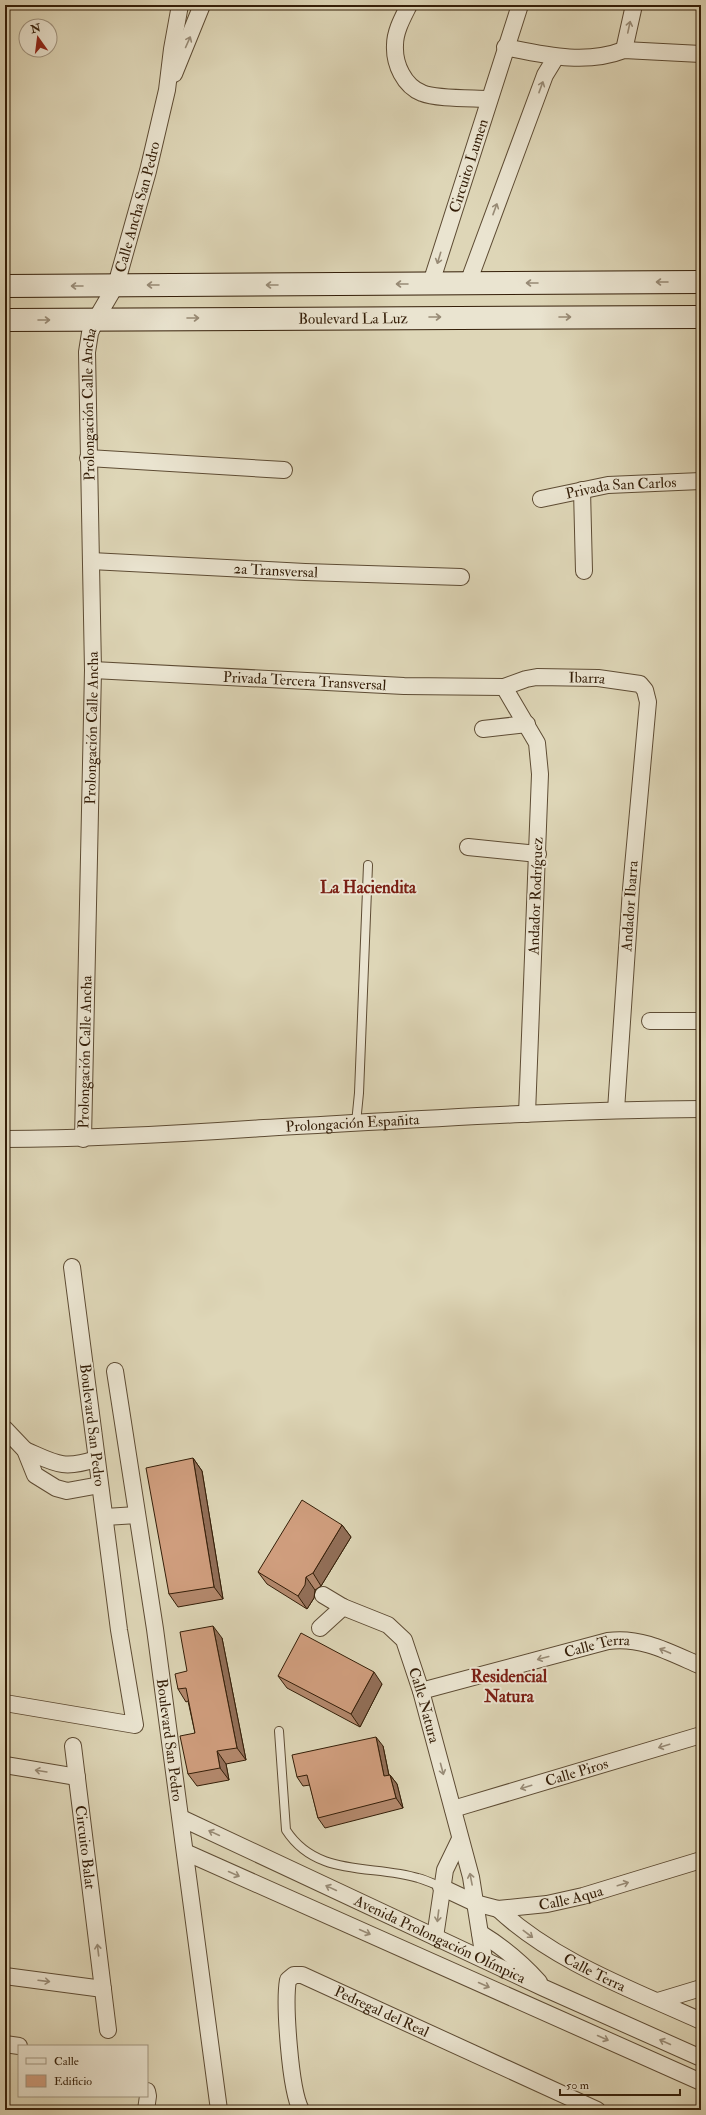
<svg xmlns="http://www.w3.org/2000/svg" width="706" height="2115" font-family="'IM FELL Double Pica',serif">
<rect width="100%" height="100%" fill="#ded6b7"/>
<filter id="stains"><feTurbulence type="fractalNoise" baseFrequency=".005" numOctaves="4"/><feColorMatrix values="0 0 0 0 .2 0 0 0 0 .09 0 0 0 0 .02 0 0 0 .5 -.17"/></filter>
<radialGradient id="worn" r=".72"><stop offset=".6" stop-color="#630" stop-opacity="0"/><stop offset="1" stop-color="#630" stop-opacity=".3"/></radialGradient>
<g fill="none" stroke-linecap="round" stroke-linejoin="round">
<!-- lane casing -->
<g stroke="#5e4c34" stroke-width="10">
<g id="lane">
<polyline points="356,1123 359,1093 368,865"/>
<path d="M 279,1731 L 286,1830 C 317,1878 372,1864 418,1878 C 426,1880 434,1884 441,1887"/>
</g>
</g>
<!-- street casing -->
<g stroke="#5e4c34" stroke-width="18">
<g id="street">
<path d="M 409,5 C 403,17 395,31 395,45 C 394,64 404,86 422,93 C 436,99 472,98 489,99"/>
<path d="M 505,47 C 545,55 585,65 624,50 L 701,54"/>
<polyline points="624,50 634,5"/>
<polyline points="174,74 202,5"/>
<path id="s1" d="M 431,283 L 520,5"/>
<polyline points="468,283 545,75 556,57"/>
<polyline points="88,458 284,470"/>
<polyline points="582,490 584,571"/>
<path id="s2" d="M 541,499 L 608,485 L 701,481"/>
<path id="s3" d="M 91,561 L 305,572 L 461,577"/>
<path id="s4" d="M 93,670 L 404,686 L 504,687 L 526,679 L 537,677 L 598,678 L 640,684 L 645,690 L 648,702 L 631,889 L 616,1110"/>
<polyline points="504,687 537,743 540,774 527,1114"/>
<polyline points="483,729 527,724"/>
<polyline points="468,847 538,854"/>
<polyline points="650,1021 701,1021"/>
<path id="s5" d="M 5,1139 C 92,1139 177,1134 264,1128 C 409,1120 555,1110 701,1109"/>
<path id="s6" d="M 83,1139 L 93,670 L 87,352 L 90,333 L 96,319 L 116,285 L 148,171 L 167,90 L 172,49 L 180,5"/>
<path id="s7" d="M 115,1371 L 155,1629 L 219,2110"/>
<polyline points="5,1429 25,1450 35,1475 56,1488 67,1491 100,1485"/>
<path d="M 25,1450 C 55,1463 62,1470 96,1459"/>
<polyline points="105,1517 137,1515"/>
<path id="s8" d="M 323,1595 L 343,1607 L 388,1625 L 404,1640 L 421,1691 L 471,1877 L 484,1959"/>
<polyline points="320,1628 343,1607"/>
<path id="s9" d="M 421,1691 L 608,1641 C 641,1636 671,1653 701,1666"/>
<polyline points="5,1703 135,1725 119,1630 72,1267"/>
<path id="s10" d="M 73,1746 L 108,2030"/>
<polyline points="5,1765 77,1777"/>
<path id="s11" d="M 453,1809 L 701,1735"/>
<path id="s12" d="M 181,1818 L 544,1988 L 701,2058"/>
<polyline points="185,1852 701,2082"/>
<path id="s13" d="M 441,1887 L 475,1903 L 498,1909 L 547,1904 L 583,1896 L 701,1860"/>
<path id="s14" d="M 498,1909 C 555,1962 631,1989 701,2021"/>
<path d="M 480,1933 C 503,1947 521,1962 539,1982"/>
<polyline points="435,1937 445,1870 460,1839"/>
<polyline points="5,1976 103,1989"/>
<polyline points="658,2001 701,1988"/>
<polyline points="5,2044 19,2046"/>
<polyline points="146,2110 148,2096 147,2091"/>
<path id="s15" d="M 301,2110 C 290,2090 284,2003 288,1980 L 294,1975 L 302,1975 L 597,2110"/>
</g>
</g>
<!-- secondary casing -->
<g stroke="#341e08" stroke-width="24">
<g id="secondary">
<polyline points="5,286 701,282"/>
<path id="s16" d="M 5,320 L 701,317"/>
</g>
</g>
<!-- lane -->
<use href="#lane" stroke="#eae4d0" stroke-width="8"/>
<!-- street -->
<use href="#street" stroke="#eae4d0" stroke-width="16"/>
<!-- secondary -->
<use href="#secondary" stroke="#eae4d0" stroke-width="22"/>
</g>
<!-- wall -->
<g fill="#b3886c" stroke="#341e08">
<polygon points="193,1458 202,1471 223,1599 178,1607 169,1594"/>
<polygon points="342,1525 351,1537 321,1586 315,1590 314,1598 307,1609 267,1584 258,1572"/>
<polygon points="222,1638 246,1760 226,1764 229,1780 197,1786 188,1774 195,1733 188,1701 186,1702 178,1689 187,1671"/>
<polygon points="278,1676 382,1684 360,1727 287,1688"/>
<polygon points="383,1746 389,1775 390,1775 397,1784 403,1808 325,1828 318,1818 310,1785 303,1786 297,1777"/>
</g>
<!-- shaded-wall -->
<g fill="#926f58" stroke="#341e08">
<polygon points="193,1458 202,1471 223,1599 214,1587"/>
<polygon points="342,1525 351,1537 321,1586 313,1573"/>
<polygon points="306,1577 315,1590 314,1598 307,1609 298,1596"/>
<polygon points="213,1626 222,1638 246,1760 237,1748"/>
<polygon points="374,1672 382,1684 360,1727 351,1714"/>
<polygon points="376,1737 383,1746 391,1786 384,1776"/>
<polygon points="217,1751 226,1764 229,1780 220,1768"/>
<polygon points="390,1775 397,1784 403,1808 396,1798"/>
</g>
<!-- building -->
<g fill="#d09e7e" stroke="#341e08">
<polygon points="193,1458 214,1587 169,1594 146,1468"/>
<polygon points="302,1500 342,1525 313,1573 306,1577 305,1585 298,1596 258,1572"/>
<polygon points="213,1626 237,1748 217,1751 220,1768 188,1774 180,1736 195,1733 186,1688 178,1689 175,1674 187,1671 180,1632"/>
<polygon points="301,1633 374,1672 351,1714 278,1676"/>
<polygon points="376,1737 384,1776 390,1775 396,1798 318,1818 307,1775 297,1777 292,1755"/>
</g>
<!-- one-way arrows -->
<defs><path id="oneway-shaft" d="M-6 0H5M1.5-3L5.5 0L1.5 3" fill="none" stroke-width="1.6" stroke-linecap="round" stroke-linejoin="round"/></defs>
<g stroke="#988b76">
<use href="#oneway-shaft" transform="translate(629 27) rotate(-78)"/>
<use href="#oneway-shaft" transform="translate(188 42) rotate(-66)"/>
<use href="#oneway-shaft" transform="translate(541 87) rotate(-70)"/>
<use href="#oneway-shaft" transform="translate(495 209) rotate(-70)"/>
<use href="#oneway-shaft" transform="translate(439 258) rotate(107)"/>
<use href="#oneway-shaft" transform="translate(662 282) rotate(180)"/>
<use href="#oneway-shaft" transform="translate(532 283) rotate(180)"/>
<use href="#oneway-shaft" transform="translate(402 284) rotate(180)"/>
<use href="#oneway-shaft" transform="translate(153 285) rotate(180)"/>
<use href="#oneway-shaft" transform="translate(272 285) rotate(180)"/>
<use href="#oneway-shaft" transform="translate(77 286) rotate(180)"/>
<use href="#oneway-shaft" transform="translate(435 317)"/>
<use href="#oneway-shaft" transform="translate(565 317)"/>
<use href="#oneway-shaft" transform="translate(193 318)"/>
<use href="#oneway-shaft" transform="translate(44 320)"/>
<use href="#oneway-shaft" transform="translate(665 1651) rotate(-157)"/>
<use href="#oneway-shaft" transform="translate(543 1658) rotate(165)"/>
<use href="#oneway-shaft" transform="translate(664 1746) rotate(163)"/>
<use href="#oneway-shaft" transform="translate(442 1769) rotate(75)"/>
<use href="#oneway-shaft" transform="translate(41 1771) rotate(-171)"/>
<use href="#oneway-shaft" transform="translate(526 1787) rotate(163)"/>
<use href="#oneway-shaft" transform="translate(214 1833) rotate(-155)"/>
<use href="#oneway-shaft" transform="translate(234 1874) rotate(24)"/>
<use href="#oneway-shaft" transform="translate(471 1879) rotate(-101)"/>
<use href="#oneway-shaft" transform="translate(623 1884) rotate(-17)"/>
<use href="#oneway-shaft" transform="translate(331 1888) rotate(-155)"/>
<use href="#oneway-shaft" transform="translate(438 1916) rotate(97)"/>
<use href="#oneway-shaft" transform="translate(365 1932) rotate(24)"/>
<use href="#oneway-shaft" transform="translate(528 1934) rotate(37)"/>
<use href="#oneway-shaft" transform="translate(98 1950) rotate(-97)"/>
<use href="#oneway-shaft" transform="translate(44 1981) rotate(7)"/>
<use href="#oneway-shaft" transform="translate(484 1985) rotate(24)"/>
<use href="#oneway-shaft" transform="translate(603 2038) rotate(24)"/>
<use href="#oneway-shaft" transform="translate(665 2042) rotate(-156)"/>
</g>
<g text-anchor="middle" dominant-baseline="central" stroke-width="4" stroke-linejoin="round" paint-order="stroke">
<!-- street labels -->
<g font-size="15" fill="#341e08" stroke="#eae4d0">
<text stroke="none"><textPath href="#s1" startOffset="123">Circuito Lumen</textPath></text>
<text stroke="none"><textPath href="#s6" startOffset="942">Calle Ancha San Pedro</textPath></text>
<text stroke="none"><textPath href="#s16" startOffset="348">Boulevard La Luz</textPath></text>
<text stroke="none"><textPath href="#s6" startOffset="735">Prolongación Calle Ancha</textPath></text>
<text stroke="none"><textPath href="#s2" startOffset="81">Privada San Carlos</textPath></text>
<text stroke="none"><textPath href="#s3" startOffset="185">2a Transversal</textPath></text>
<text stroke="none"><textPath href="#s4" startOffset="496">Ibarra</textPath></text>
<text stroke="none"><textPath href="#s4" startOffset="212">Privada Tercera Transversal</textPath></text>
<text stroke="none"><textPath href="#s6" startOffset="411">Prolongación Calle Ancha</textPath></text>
<text transform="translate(536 896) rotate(-88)">Andador Rodríguez</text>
<text transform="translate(630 906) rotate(-86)">Andador Ibarra</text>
<text stroke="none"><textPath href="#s6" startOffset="87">Prolongación Calle Ancha</textPath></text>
<text stroke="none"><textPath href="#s5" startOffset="348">Prolongación Españita</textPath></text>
<text transform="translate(92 1425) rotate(83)">Boulevard San Pedro</text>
<text stroke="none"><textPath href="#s9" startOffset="182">Calle Terra</textPath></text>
<text stroke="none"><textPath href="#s8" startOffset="162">Calle Natura</textPath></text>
<text stroke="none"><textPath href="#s7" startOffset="373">Boulevard San Pedro</textPath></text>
<text stroke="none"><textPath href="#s11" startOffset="129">Calle Piros</textPath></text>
<text stroke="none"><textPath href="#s10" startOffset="102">Circuito Balat</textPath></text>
<text stroke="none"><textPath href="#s13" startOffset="135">Calle Aqua</textPath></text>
<text stroke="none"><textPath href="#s12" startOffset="286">Avenida Prolongación Olímpica</textPath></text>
<text stroke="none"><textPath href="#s14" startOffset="116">Calle Terra</textPath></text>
<text stroke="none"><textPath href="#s15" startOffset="235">Pedregal del Real</textPath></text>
</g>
<!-- quarter labels -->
<g font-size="17" font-weight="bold" fill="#7a1f14" stroke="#eae4d0">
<text x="368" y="887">La Haciendita</text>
<text x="509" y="1676">Residencial<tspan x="509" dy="20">Natura</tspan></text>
</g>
</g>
<!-- margin -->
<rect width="706" height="2115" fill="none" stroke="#ded6b7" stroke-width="20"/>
<rect x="6" y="6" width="694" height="2103" fill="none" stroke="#341e08" stroke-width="2"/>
<rect x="10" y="10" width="686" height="2095" fill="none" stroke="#341e08"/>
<!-- legend -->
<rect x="18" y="2045" width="130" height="52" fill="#eae4d0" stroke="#a19580"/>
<rect x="26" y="2058" width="20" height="6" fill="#eae4d0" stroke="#a19580"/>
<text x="54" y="2065" font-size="12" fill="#341e08">Calle</text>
<rect x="26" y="2075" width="20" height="12" fill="#d09e7e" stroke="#a19580"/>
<text x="54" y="2085" font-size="12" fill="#341e08">Edificio</text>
<!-- north arrow -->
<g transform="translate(38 38) rotate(346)"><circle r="19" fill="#eae4d0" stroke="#a19580"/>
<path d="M0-3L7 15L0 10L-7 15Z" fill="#8f2418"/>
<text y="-6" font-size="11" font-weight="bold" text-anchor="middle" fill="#341e08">N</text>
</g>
<!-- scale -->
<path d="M560 2089v6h120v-6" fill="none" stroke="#341e08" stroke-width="2"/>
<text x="566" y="2089" font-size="12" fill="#341e08" stroke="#eae4d0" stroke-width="3" paint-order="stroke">50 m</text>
<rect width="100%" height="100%" filter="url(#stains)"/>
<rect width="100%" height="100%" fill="url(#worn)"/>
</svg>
